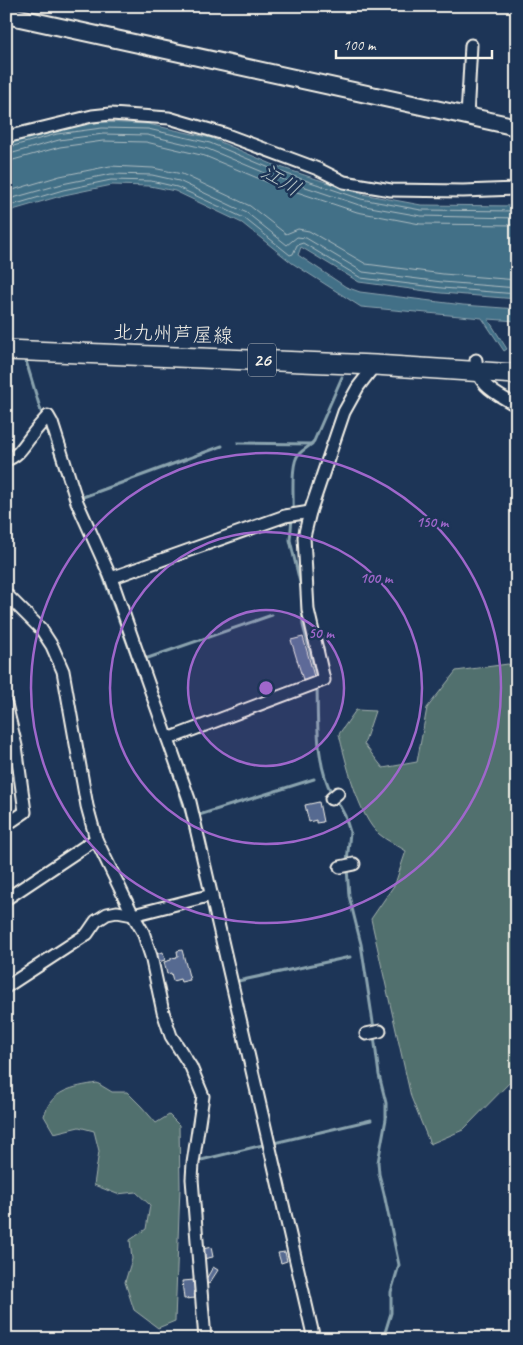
<svg xmlns="http://www.w3.org/2000/svg" width="523" height="1345" font-family="Caveat,'Klee One',sans-serif">
<rect width="100%" height="100%" fill="#1d3557"/>
<filter id="ink" filterUnits="userSpaceOnUse"><feTurbulence type="fractalNoise" baseFrequency=".02" numOctaves="2"/><feDisplacementMap in="SourceGraphic" scale="10" xChannelSelector="R" yChannelSelector="G"/><feConvolveMatrix kernelMatrix="1 2 1 2 8 2 1 2 1" color-interpolation-filters="sRGB"/></filter>
<g filter="url(#ink)">
<!-- green -->
<g fill="#516f6e" stroke="#a2b0ab">
<path d="M 508,664 L 517,670 L 517,1075 L 463,1130 L 430,1144 L 411,1097 L 371,919 L 395,884 L 406,851 C 397,845 387,841 379,834 C 359,818 345,759 339,734 L 356,710 L 375,711 L 364,744 L 383,768 L 417,762 L 427,708 L 456,671 Z"/>
<path d="M 97,1083 L 112,1092 L 127,1092 L 141,1106 L 156,1123 L 169,1115 L 179,1125 L 180,1187 L 175,1321 L 158,1328 L 134,1310 L 125,1282 L 132,1259 L 130,1240 L 146,1229 L 150,1205 L 136,1192 L 117,1194 L 94,1185 L 99,1151 L 94,1131 L 79,1127 L 54,1133 L 44,1116 C 51,1090 73,1087 97,1083 Z"/>
</g>
<!-- water -->
<polygon fill="#436f87" stroke="#8aa3ae" points="102,122 148,124 211,138 274,165 362,194 421,205 517,206 517,299 441,293 359,282 301,247 298,255 346,287 360,292 463,305 517,309 517,321 488,319 507,349 504,351 482,318 361,307 292,263 242,223 175,191 150,186 112,185 64,195 6,212 6,144 56,129"/>
<g fill="none" stroke-linecap="round" stroke-linejoin="round">
<!-- shore -->
<g stroke="#adbdc1" stroke-width="1">
<polyline points="6,148 57,134 102,128 148,129 210,143 272,169 361,199 421,210 517,211"/>
<polyline points="6,155 59,140 103,134 147,135 208,149 270,175 359,205 421,216 517,218"/>
<polyline points="6,162 60,147 103,141 146,142 205,156 267,182 357,212 420,224 517,225"/>
<polyline points="6,192 60,176 110,166 153,168 182,174 250,206 286,234 298,229 309,231 366,264 443,274 517,280"/>
<polyline points="6,200 62,184 111,174 152,175 179,181 247,213 287,245 297,237 306,238 363,272 442,282 517,288"/>
<polyline points="6,207 63,190 111,180 151,181 177,187 244,218 290,255 293,254 297,245 303,243 361,278 442,288 517,294"/>
</g>
<!-- stream -->
<g stroke="#8aa3ae" stroke-width="3">
<polyline points="26,361 43,418"/>
<polyline points="45,424 67,489"/>
<polyline points="238,443 312,444"/>
<polyline points="83,497 222,446"/>
<path d="M 293,512 C 294,499 290,462 299,454 C 304,448 308,449 314,441 L 342,377"/>
<polyline points="292,518 290,540 302,591"/>
<polyline points="100,568 137,670"/>
<polyline points="302,602 303,625 317,679"/>
<polyline points="145,659 272,615"/>
<path d="M 317,685 C 318,720 315,762 332,794"/>
<polyline points="170,761 187,816 194,844"/>
<polyline points="336,799 345,816 350,832 347,862"/>
<polyline points="199,815 314,779"/>
<polyline points="347,868 349,896 361,944 374,1029"/>
<polyline points="238,981 350,957"/>
<polyline points="374,1036 379,1075 386,1103 386,1119 378,1162 379,1174 384,1194 399,1265 391,1292 391,1313 383,1339"/>
<polyline points="274,1143 371,1120"/>
<polyline points="197,1161 263,1145"/>
</g>
</g>
<!-- building -->
<g fill="#566a91" stroke="#f4f1e8">
<polygon points="303,637 315,680 304,683 291,640"/>
<polygon points="319,802 323,822 316,823 316,820 309,822 305,805"/>
<polygon points="182,950 190,980 181,982 180,979 173,981 171,973 167,974 164,962 171,960 171,958 178,957 177,951"/>
<polygon points="163,952 165,960 158,962 155,954"/>
<polygon points="211,1247 213,1257 203,1259 203,1249"/>
<polygon points="285,1252 287,1261 281,1263 278,1253"/>
<polygon points="213,1267 218,1270 209,1284 205,1281"/>
<polygon points="195,1280 196,1298 184,1299 182,1281"/>
</g>
<g fill="none" stroke-linecap="round" stroke-linejoin="round">
<!-- street casing -->
<g stroke="#f4f1e8" stroke-width="15">
<g id="street">
<polyline points="467,117 471,45"/>
<polyline points="6,137 92,116 111,114 169,118 224,134 318,169 344,182 391,190 463,191 517,189"/>
<path d="M 476,360 C 477,387 496,393 517,406"/>
<path d="M 6,460 C 19,456 24,445 32,435 C 37,428 43,422 48,416 L 52,423 L 77,502 L 111,578 L 190,802 L 314,1339"/>
<polyline points="111,578 285,516 310,512"/>
<polyline points="6,594 41,629 52,646 63,671 87,806 96,839 133,915 143,932 151,956 163,1012 171,1036 191,1067 203,1096 193,1163 192,1179 205,1339"/>
<polyline points="6,704 16,746 25,812 6,825"/>
<polyline points="168,739 324,680 308,610 304,537 310,512 344,412 358,387 375,365"/>
<polyline points="331,799 338,793"/>
<polyline points="340,867 354,864"/>
<polyline points="6,899 96,839"/>
<polyline points="6,987 87,934 96,921 107,914 117,912 133,915 212,895"/>
<polyline points="366,1034 380,1031"/>
</g>
</g>
<!-- secondary casing -->
<g stroke="#f4f1e8" stroke-width="20">
<polyline id="secondary" points="6,15 517,127"/>
</g>
<!-- primary casing -->
<g stroke="#f4f1e8" stroke-width="22">
<polyline id="primary" points="6,350 375,365 517,374"/>
</g>
<!-- street -->
<use href="#street" stroke="#1d3557" stroke-width="11"/>
<!-- secondary -->
<use href="#secondary" stroke="#1d3557" stroke-width="16"/>
<!-- primary -->
<use href="#primary" stroke="#1d3557" stroke-width="19"/>
</g>
</g>
<!-- distance rings -->
<circle cx="266" cy="688" r="78" fill="#9f67cb" fill-opacity=".12"/>
<g fill="none" stroke="#9f67cb" stroke-width="2.5">
<circle cx="266" cy="688" r="78"/>
<circle cx="266" cy="688" r="156"/>
<circle cx="266" cy="688" r="235"/>
</g>
<g text-anchor="middle" dominant-baseline="central" stroke-width="5" stroke-linejoin="round" paint-order="stroke">
<!-- shield labels -->
<rect fill="#1d3557" stroke="#b4b9bc" stroke-width="1" x="248" y="343.5" width="28" height="33" rx="4"/>
<g font-size="19" font-weight="bold" fill="#f4f1e8">
<text x="262" y="360">26</text>
</g>
<!-- street labels -->
<g font-size="20" fill="#f4f1e8" stroke="#1d3557">
<text transform="translate(173 334) rotate(2)">北九州芦屋線</text>
</g>
<!-- water labels -->
<g font-size="21" font-style="italic" fill="#b6c4c6" stroke="#1d3557">
<text transform="translate(281 180) rotate(31)">江川</text>
</g>
</g>
<circle cx="266" cy="688" r="8" fill="#9f67cb" stroke="#1d3557" stroke-width="2.5"/>
<g font-size="15" text-anchor="middle" font-weight="bold" fill="#9f67cb" stroke="#1d3557" stroke-width="5" stroke-linejoin="round" paint-order="stroke">
<text x="432" y="527">150 m</text>
<text x="376" y="583">100 m</text>
<text x="321" y="638">50 m</text>
</g>
<!-- margin -->
<rect width="523" height="1345" fill="none" stroke="#1d3557" stroke-width="25"/>
<rect x="12" y="12" width="498" height="1320" fill="none" stroke="#f4f1e8" stroke-width="2" filter="url(#ink)"/>
<!-- scale -->
<path d="M336 50v8h156v-8" fill="none" stroke="#f4f1e8" stroke-width="2.5"/>
<text x="343" y="50" font-size="15" fill="#f4f1e8" stroke="#1d3557" stroke-width="4" paint-order="stroke">100 m</text>
</svg>
